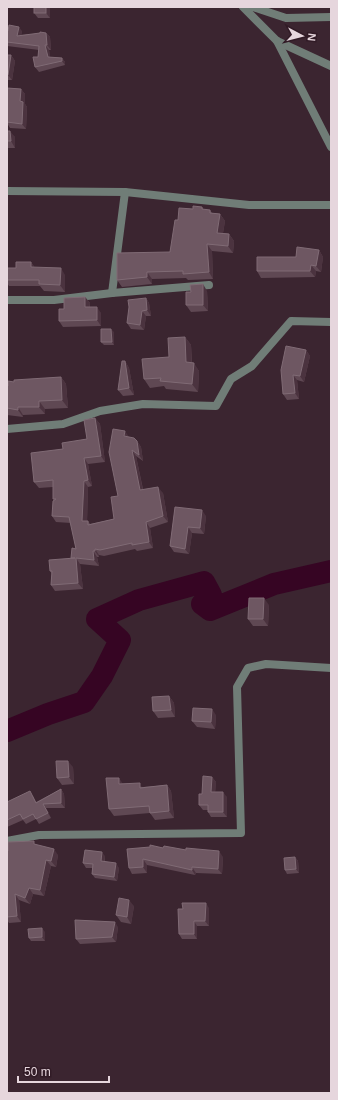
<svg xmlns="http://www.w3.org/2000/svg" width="338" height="1100" font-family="Arial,sans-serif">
<rect width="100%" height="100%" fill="#3b2530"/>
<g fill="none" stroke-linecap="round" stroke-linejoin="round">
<!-- river -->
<polyline stroke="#360523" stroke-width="22" points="7,731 48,714 84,702 102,676 120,640 97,619 139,600 204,582 211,595 202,604 210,610 274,584 331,571"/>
<!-- street -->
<g stroke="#707d77" stroke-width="8">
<polyline points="243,7 277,41 331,66"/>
<polyline points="253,7 286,18 331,17"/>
<polyline points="277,41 331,147"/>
<polyline points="7,191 125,192 249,205 331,205"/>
<polyline points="112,293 125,192"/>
<polyline points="7,300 54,300 112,293 209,285"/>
<polyline points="7,429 63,424 100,411 143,404 216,406 231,379 252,366 291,321 331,322"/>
<polyline points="7,841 39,835 241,833 237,687 248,668 266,664 331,668"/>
</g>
</g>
<!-- wall -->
<g fill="#5f4853">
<polygon points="34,7 50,7 50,18 38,18 34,13"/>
<polygon points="7,31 22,31 21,35 46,33 50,37 51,50 49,50 50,57 62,58 65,62 65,65 39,72 35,67 38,57 39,50 7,46"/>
<polygon points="7,55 11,55 15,61 12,80 7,80"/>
<polygon points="7,88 21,89 25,94 25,104 27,107 26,129 10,128 7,123"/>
<polygon points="7,131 15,137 15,148 7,148"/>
<polygon points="202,207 204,210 210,210 212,213 220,214 225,221 223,233 229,234 234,241 233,253 212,251 213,279 188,280 186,278 152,279 152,284 122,287 117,280 170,252 178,220 193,209"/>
<polygon points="319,250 323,257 321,272 316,271 315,277 261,278 257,271 296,257"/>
<polygon points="31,262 35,268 65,275 65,292 44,291 40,286 9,286 7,283 7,268 16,268"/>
<polygon points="207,291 208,311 191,312 186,305"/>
<polygon points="85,297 90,303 90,307 101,313 101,326 63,327 59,321 64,309"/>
<polygon points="146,298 149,303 151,316 146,316 144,330 131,329 127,323"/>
<polygon points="114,332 114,345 104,345 101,342"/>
<polygon points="185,337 191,345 192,362 199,371 198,392 166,389 164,386 150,388 144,379 169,357"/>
<polygon points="306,350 310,356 304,382 297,380 299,399 287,400 283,394"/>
<polygon points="125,361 129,368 134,395 123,396 118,390"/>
<polygon points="61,377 66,384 68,408 45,409 45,414 23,415 23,417 7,415 7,386 14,382"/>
<polygon points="95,418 100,424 105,462 88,464 92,486 88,487 87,521 88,521 90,524 114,519 129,437 137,441 141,447 143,461 136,456 143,489 163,493 168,522 150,528 153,548 137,551 135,549 104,556 99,555 99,557 97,557 99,566 80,564 83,589 55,591 51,585 52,574 50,571 71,558 76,549 71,523 56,522 52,516 54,500 53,499 53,487 39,488 34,482 63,449 87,439"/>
<polygon points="175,507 206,516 204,534 192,533 189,554 174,552 170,546"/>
<polygon points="269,605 268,626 253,626 248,619"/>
<polygon points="169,696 174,703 175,717 158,718 153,711"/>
<polygon points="216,715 215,729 197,727 192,721"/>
<polygon points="73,767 74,784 62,785 57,778"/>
<polygon points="212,777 216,782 215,792 227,797 227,817 211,817 208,812 208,810 203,810 199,805 202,794"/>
<polygon points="123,784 143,787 167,785 171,791 174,818 155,820 150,813 114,816 109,809"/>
<polygon points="61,789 64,794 65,808 46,808 51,818 39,824 36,819 26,824 23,820 7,827 7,802 33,796 36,802"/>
<polygon points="36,845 58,855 56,867 51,866 44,896 33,894 30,904 19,900 21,922 9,923 7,920 7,851"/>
<polygon points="163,848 186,850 223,857 222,874 196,873 195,875 147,865 147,873 132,874 129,868 127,849"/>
<polygon points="105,856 105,862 119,868 117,881 95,878 92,874 92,868 86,868 83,863"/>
<polygon points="295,857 298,861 299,873 287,874 285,870"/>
<polygon points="134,906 131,924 121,922 116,915"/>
<polygon points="209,908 209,926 197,926 197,939 182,939 179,934 178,909"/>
<polygon points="118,927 116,942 80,944 76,939"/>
<polygon points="45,932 45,941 31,941 29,938"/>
</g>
<!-- shaded-wall -->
<g fill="#4b333f">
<polygon points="46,7 50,7 50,18 46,13"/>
<polygon points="19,27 22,31 21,40 17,36"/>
<polygon points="46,33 50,37 51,50 47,45"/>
<polygon points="45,45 49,50 51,62 48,57"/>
<polygon points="11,55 15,61 12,80 8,75"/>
<polygon points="62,58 65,62 65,65 62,61"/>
<polygon points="21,89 25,94 25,104 27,107 26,129 22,124 20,101"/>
<polygon points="10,131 15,137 15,148 11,141"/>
<polygon points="220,214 225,221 222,239 217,233"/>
<polygon points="229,234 234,241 233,253 228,246"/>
<polygon points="207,244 212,251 213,279 209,272"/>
<polygon points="319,250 323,257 321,272 316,266"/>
<polygon points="31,262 35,268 31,267"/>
<polygon points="311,265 316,271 315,277 310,271"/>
<polygon points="61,268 65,275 65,292 60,285"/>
<polygon points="147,272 152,279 152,284 147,277"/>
<polygon points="203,284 207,291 208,311 203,305"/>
<polygon points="85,297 90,303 89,313 85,307"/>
<polygon points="146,298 149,303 151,316 147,310"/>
<polygon points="97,307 101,313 101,326 97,320"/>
<polygon points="142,311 146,316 144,330 140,325"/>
<polygon points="111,329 114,332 114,345 112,342"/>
<polygon points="185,337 191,345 192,370 186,362"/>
<polygon points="306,350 310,356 304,382 300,376"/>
<polygon points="125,361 129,368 134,395 129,388"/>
<polygon points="194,363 199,371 198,392 192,384"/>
<polygon points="293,375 297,380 299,399 295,393"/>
<polygon points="61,377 66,384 68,408 62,400"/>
<polygon points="39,401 45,409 45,414 39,407"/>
<polygon points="18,407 23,415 23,417 18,410"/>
<polygon points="95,418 100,424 105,462 101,456"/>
<polygon points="125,431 129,437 124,436"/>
<polygon points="137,441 141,447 143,461 139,455"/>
<polygon points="132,450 136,456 144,496 140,490"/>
<polygon points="84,458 88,464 92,486 88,480"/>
<polygon points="84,481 88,487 87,527 82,521"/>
<polygon points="158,487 163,493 168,522 163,516"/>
<polygon points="202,510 206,516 204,534 200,528"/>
<polygon points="146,522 150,528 153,548 149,542"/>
<polygon points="188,527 192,533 189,554 185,549"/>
<polygon points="95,549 99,555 99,557 95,551"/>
<polygon points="93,551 97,557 99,566 94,560"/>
<polygon points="76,558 80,564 83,589 78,583"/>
<polygon points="264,598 269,605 268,626 263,619"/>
<polygon points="169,696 174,703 175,717 171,710"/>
<polygon points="212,709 216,715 215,729 211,722"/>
<polygon points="68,761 73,767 74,784 69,777"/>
<polygon points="212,777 216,782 215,797 211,792"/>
<polygon points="119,778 123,784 119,784"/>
<polygon points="167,785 171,791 174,818 169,811"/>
<polygon points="61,789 64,794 65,808 61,803"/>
<polygon points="223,792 227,797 227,817 223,812"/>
<polygon points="43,804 46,808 51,818 48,813"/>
<polygon points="54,849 58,855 56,867 51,861"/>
<polygon points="219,851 223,857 222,874 218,869"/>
<polygon points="102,852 105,856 104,866 101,861"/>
<polygon points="295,857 298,861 299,873 296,869"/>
<polygon points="143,859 147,865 147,873 143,867"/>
<polygon points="46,860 51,866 44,896 40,890"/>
<polygon points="116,863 119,868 117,881 114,877"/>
<polygon points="192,867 196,873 195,875 192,870"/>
<polygon points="29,888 33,894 30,904 25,898"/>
<polygon points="15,894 19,900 21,922 17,916"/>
<polygon points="129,900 134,906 131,924 127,917"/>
<polygon points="206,903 209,908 209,926 205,921"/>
<polygon points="194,921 197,926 197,939 194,934"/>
<polygon points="115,922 118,927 116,942 112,937"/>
<polygon points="42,928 45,932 45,941 42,937"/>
</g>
<!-- building -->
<g fill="#6e5762" stroke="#806b75">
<rect x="34" y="7" width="12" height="6"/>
<polygon points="9,25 19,27 17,36 40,33 40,32 46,33 47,45 45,45 48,57 62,58 62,61 35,67 33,57 38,57 39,46 7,42 7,31 8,31"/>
<polygon points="7,55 11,55 8,75 7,75"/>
<polygon points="7,88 21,89 20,101 23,102 22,124 7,122"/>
<polygon points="7,131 10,131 11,141 7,141"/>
<polygon points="193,206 202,207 202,209 210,210 210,213 220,214 217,233 229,234 228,246 207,244 209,272 183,274 183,271 147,272 147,277 117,280 117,253 170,252 175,220 178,220 179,208 193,209"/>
<polygon points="297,247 319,250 316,266 311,265 310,271 257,271 257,257 296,257"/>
<polygon points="16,262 31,262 31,267 61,268 60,285 39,284 39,280 7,280 7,268 16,268"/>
<polygon points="203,284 203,305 186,305 186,292 191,292 190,285"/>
<polygon points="85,297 85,307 97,307 97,320 59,321 59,309 64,309 64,298"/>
<polygon points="146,298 147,310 142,311 140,325 127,323 129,307 128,300"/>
<polygon points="101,329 111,329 112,342 101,342"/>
<polygon points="185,337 186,362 194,363 192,384 160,381 161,378 144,379 142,359 169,357 168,338"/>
<polygon points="286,346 306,350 300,376 293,375 295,393 283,394 281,370"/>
<polygon points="122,361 125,361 129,388 118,390"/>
<polygon points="61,377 62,400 39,401 39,407 18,407 18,410 7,408 7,386 8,386 8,381 14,382 14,380"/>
<polygon points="95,418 101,456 84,458 88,480 84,481 82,521 88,521 88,525 114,519 111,497 118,496 109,452 113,429 125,431 124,436 134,438 137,441 139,455 132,450 140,490 158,487 163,516 146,522 149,542 132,545 132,543 100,550 95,549 95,551 93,551 94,560 76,558 78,583 51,585 52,571 50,571 49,560 75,558 71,558 72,548 76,549 69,517 52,516 53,501 56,499 53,499 53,480 34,482 31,453 63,449 62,443 87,439 84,420"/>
<polygon points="175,507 202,510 200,528 188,527 185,549 170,546"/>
<polygon points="249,598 264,598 263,619 248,619"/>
<polygon points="169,696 171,710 153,711 152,697"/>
<polygon points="193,708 212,709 211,722 192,721"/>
<polygon points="56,761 68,761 69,777 57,778"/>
<polygon points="203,776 212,777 211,792 223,792 223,812 208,812 208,805 199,805 199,794 202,794"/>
<polygon points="106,778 119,778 119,784 140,783 140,788 167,785 169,811 150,813 149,806 109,809"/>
<polygon points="61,789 61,803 43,804 48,813 36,819 33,814 23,819 20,814 7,820 7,802 30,791 36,803"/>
<polygon points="34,841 34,844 54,849 51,861 46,860 40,890 29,888 25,898 15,894 17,916 7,917 7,851 8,851 8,842"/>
<polygon points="150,845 163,848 164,846 186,850 186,848 219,851 218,869 192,867 192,870 143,859 143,867 129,868 127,849 150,847"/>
<polygon points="85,850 102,852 101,861 116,863 114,877 92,874 93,864 83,863"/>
<polygon points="295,857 296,869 285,870 284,858"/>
<polygon points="119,898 129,900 127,917 116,915"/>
<polygon points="182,903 206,903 205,921 194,921 194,934 179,934 178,909 183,909"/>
<polygon points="75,920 115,922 112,937 76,939"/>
<polygon points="42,928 42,937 29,938 28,929"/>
</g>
<!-- border -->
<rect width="338" height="1100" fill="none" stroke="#e6d6dd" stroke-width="16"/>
<!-- north arrow -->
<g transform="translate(302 36) rotate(97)" stroke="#311b26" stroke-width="3" paint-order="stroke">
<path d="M0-3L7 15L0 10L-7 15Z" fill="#e6d6dd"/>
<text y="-6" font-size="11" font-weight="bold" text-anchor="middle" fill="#e6d6dd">N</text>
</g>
<!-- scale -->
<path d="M18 1076v6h91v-6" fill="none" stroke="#e6d6dd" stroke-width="2"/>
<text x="24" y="1076" font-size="12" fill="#e6d6dd" stroke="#311b26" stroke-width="3" paint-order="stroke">50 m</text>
</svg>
